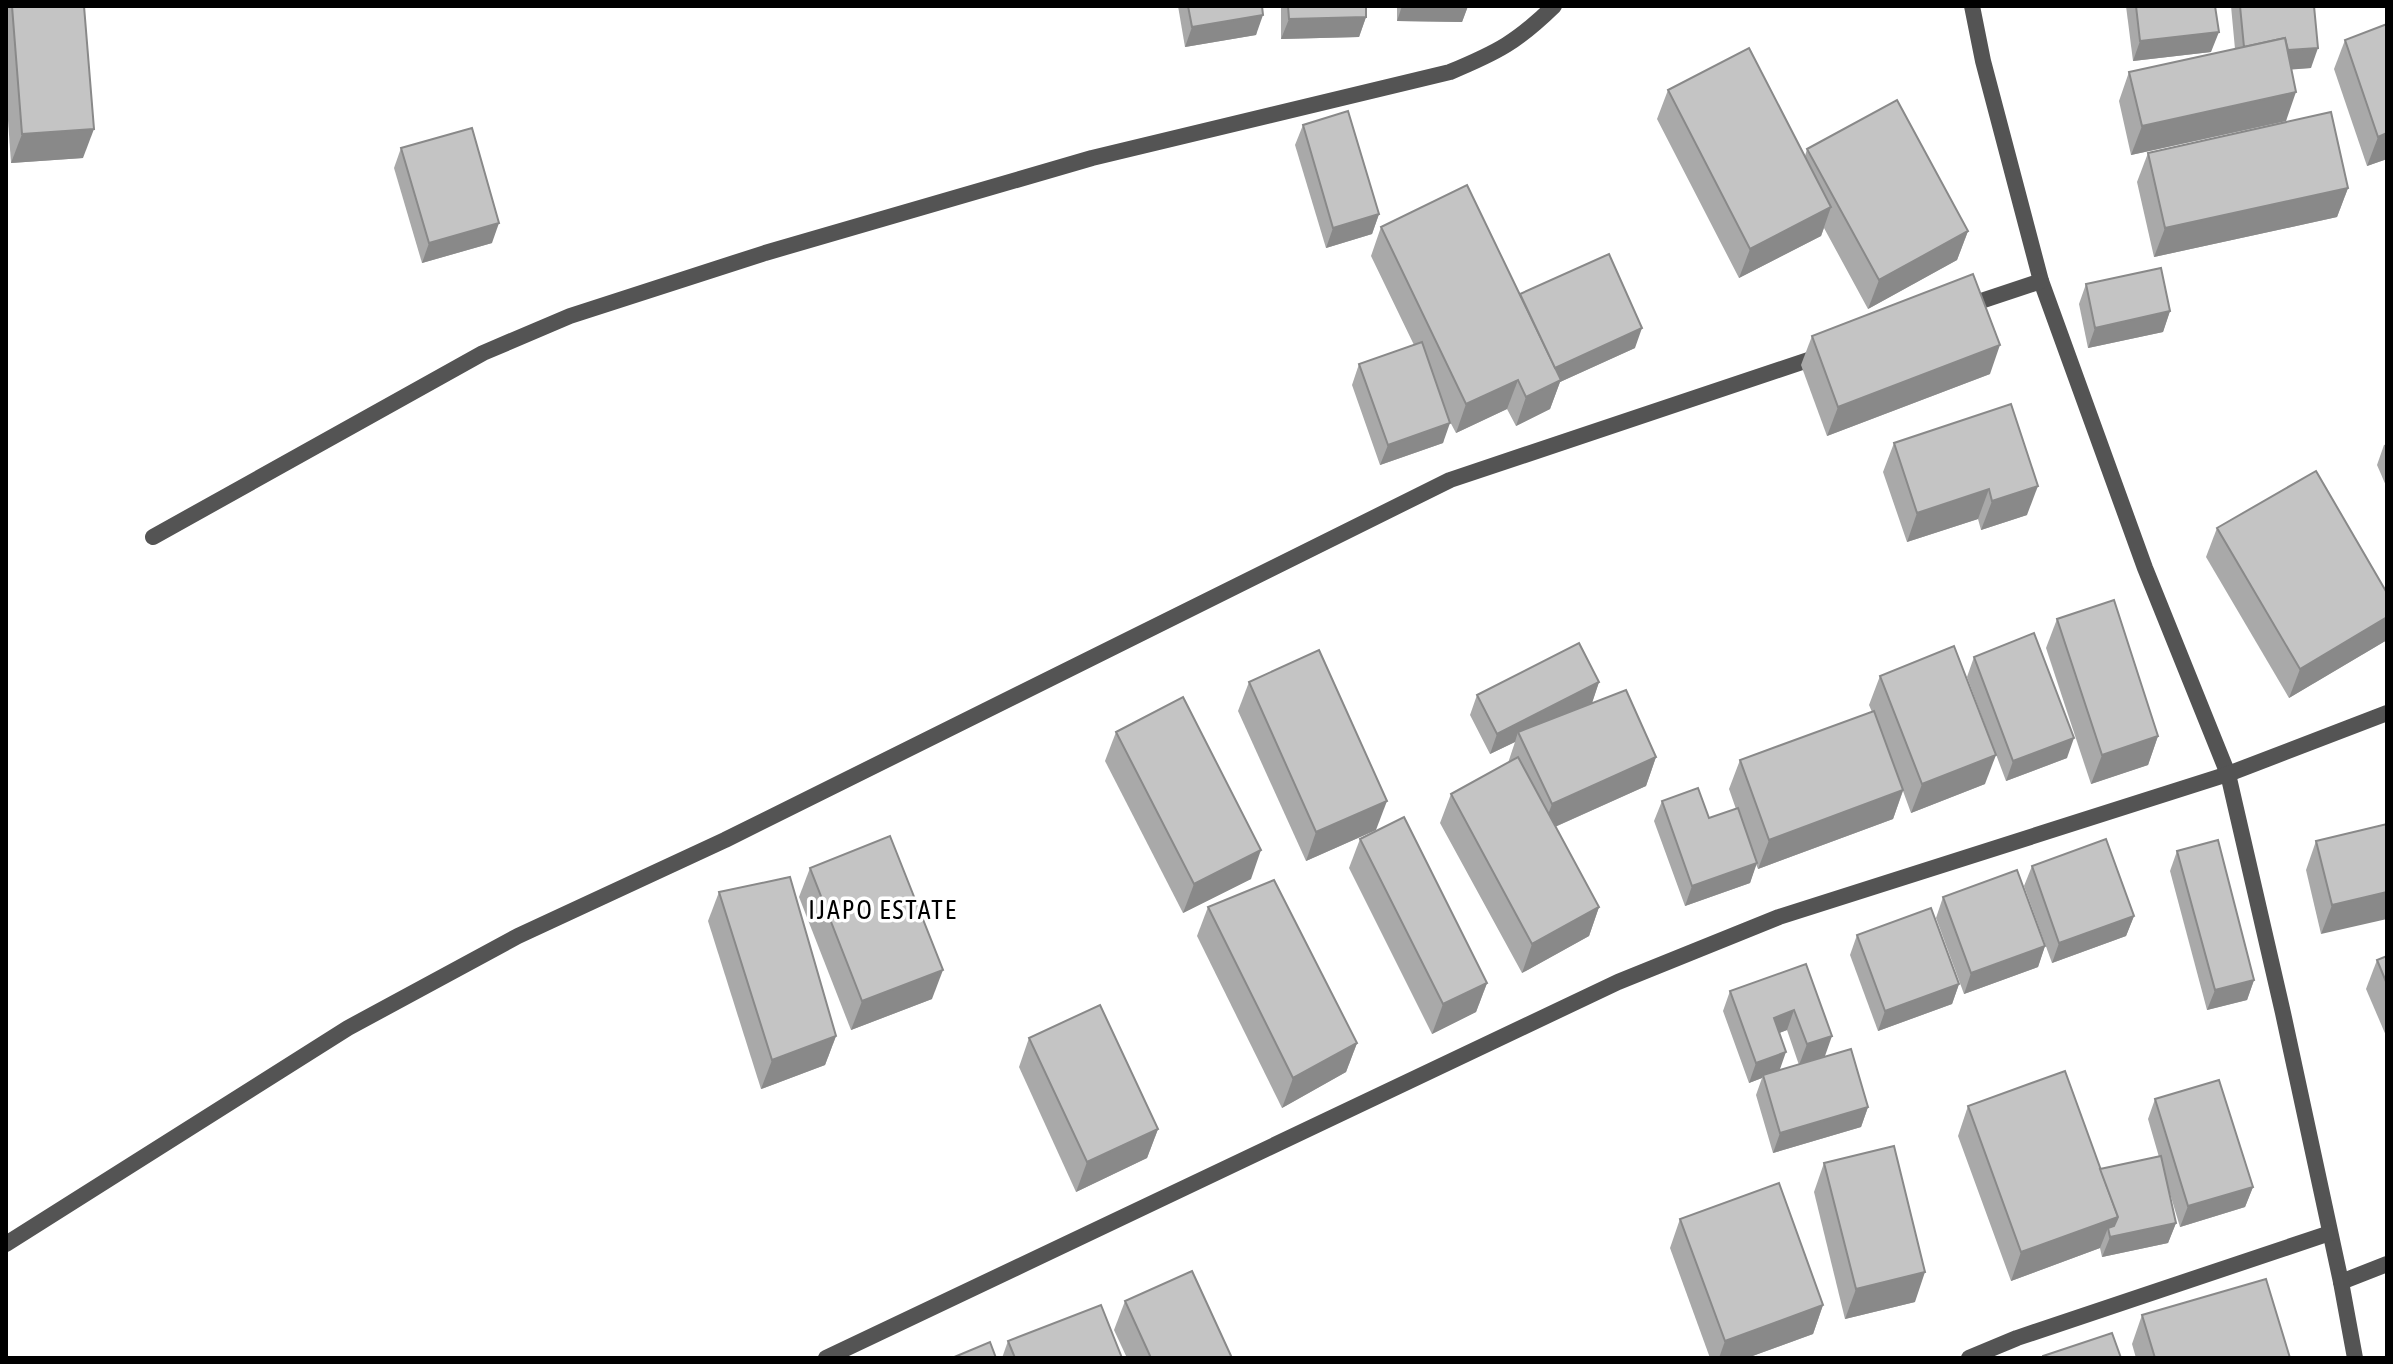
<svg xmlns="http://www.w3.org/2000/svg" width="2393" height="1364" font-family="'Asap Condensed',sans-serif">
<rect width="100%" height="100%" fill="#fff"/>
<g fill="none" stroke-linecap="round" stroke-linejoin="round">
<!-- service -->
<polyline stroke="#545454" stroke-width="16" points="2341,1282 2387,1264"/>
<!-- minor -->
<g stroke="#545454" stroke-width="16">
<polyline points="1972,6 1983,61 2041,281 2145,568 2228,774 2283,1013 2341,1282 2355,1358"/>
<polyline points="1963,307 2041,281"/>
<path d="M 153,537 L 483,353 L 570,316 L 765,253 L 1092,158 L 1450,72 C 1498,52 1517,42 1554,6"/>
<polyline points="6,1244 348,1028 518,936 725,840 1450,480 1823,355"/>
<polyline points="826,1358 1618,982 1779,917 2228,774 2387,713"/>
<polyline points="1969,1358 2017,1338 2330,1233"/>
</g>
</g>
<!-- wall -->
<g fill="#a9a9a9" fill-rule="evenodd">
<polygon points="6,6 84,6 83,158 11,163 6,92"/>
<polygon points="1178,6 1262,6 1256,35 1185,47"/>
<polygon points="1281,6 1366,6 1366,17 1359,37 1281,39"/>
<polygon points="1397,6 1468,6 1462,22 1397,21"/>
<polygon points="2126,6 2215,6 2211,52 2133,61"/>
<polygon points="2231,6 2314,6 2311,68 2292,69 2286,121 2131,155 2119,101 2129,72 2235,49"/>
<polygon points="2345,40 2387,159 2367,166 2334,69"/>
<polygon points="1668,90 1805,156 1807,149 1968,231 1957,260 1868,309 1824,228 1821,236 1739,278 1657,119"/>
<polygon points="1303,125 1379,214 1372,234 1326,248 1295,145"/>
<polygon points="401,148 492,243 422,263 394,168"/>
<polygon points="2148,153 2348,188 2337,217 2154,257 2137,182"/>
<polygon points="1381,227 1520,294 1635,348 1560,382 1550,409 1516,426 1507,409 1456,433 1448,418 1443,443 1380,465 1352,385 1359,364 1414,345 1371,256"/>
<polygon points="2086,284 2170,311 2163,332 2088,348 2079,304"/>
<polygon points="1812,336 1990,374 1827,436 1801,365"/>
<polygon points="2011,404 2027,515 1981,530 1978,519 1907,542 1883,472 1894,443"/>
<polygon points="2387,444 2387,488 2377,465 2384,445"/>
<polygon points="2217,528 2387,640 2289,698 2206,557"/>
<polygon points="2057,619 2158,736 2148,765 2091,784 2046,648"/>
<polygon points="1974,657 2067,758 2006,781 1967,677"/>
<polygon points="1880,676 1985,784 1911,813 1903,791 1893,819 1758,869 1756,864 1750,883 1685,906 1654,821 1662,801 1709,818 1736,809 1729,789 1740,760 1872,712 1869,705"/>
<polygon points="1249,682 1376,830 1306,861 1238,711"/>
<polygon points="1599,682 1592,703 1656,757 1646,786 1555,827 1599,907 1589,936 1522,973 1440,823 1451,794 1508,763 1515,742 1490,754 1470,715 1477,695"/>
<polygon points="1116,732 1251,879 1183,913 1105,761"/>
<polygon points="2387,824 2321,934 2306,870 2316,841"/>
<polygon points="1360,839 1487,983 1476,1012 1432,1034 1349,868"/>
<polygon points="2177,851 2254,980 2247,1000 2207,1010 2170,871"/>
<polygon points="2032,866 2134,916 2126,936 2052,963 2024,886"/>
<polygon points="810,868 932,999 851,1030 799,897"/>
<polygon points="719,892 836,1036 825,1065 761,1089 708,921"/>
<polygon points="1943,897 2045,946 2038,967 1964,994 1936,918"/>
<polygon points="1208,907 1357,1043 1346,1072 1282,1108 1197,936"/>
<polygon points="1857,935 1959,984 1952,1004 1878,1031 1850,955"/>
<polygon points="2387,956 2387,1038 2366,989 2377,960"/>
<path d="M 1806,964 L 1825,1056 L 1799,1065 L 1868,1107 L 1861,1127 L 1773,1153 L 1756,1095 L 1762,1078 L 1749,1083 L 1723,1011 L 1730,991 ZM 1787,1030 L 1799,1065 L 1779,1070 L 1779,1033 Z"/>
<polygon points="1029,1038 1158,1129 1147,1158 1076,1192 1019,1067"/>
<polygon points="2155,1099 2253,1187 2245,1207 2180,1227 2166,1180 2176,1223 2168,1243 2102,1257 2100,1248 2011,1281 1958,1136 1968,1106 2100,1169 2159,1157 2148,1119"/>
<polygon points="1824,1163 1915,1302 1845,1319 1814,1192"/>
<polygon points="1680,1219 1823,1305 1813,1334 1747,1358 1710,1358 1670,1248"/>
<polygon points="1125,1301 1232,1358 1127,1358 1114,1330"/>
<polygon points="2142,1315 2290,1358 2136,1358 2132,1344"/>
<polygon points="1008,1341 1122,1358 1002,1358"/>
</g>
<!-- shaded-wall -->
<g fill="#898989">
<polygon points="1402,6 1468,6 1462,22 1397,21"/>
<polygon points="1263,15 1256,35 1185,47 1192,27"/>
<polygon points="1366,17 1359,37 1281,39 1289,19"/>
<polygon points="2219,32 2211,52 2133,61 2140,41"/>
<polygon points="2318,48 2311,68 2275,71 2282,51"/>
<polygon points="2296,92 2286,121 2131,155 2142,126"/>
<polygon points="94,129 83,158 11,163 22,134"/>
<polygon points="2387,133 2387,159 2367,166 2378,137"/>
<polygon points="2348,188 2337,217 2154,257 2165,228"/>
<polygon points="1831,207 1821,236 1739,278 1750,249"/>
<polygon points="1379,214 1372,234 1326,248 1333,228"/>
<polygon points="499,223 492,243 422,263 429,243"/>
<polygon points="1968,231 1957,260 1868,309 1879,280"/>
<polygon points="2170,311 2163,332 2088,348 2095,328"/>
<polygon points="1642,328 1635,348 1560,382 1550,409 1516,426 1526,397 1552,369"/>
<polygon points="2000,345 1990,374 1827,436 1838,407"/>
<polygon points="1518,380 1507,409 1456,433 1466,404"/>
<polygon points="1450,423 1443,443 1380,465 1388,445"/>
<polygon points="2038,486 2027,515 1981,530 1992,501"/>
<polygon points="1989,489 1978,519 1907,542 1917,513"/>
<polygon points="2387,617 2387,640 2289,698 2300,669"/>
<polygon points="1599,682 1592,703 1518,732 1515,742 1490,754 1497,734"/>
<polygon points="2158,736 2148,765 2091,784 2102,755"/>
<polygon points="2074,738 2067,758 2006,781 2013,761"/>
<polygon points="1996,755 1985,784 1911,813 1922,784"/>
<polygon points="1656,757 1646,786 1541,833 1552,804"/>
<polygon points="1903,790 1893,819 1758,869 1769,840"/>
<polygon points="1387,801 1376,830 1306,861 1316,832"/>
<polygon points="1261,850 1251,879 1183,913 1194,884"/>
<polygon points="1757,863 1750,883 1685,906 1692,886"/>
<polygon points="2387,892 2387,919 2321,934 2332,905"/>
<polygon points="1599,907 1589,936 1522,973 1532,944"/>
<polygon points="2134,916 2126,936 2052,963 2059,943"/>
<polygon points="2045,946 2038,967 1964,994 1971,973"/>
<polygon points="943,970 932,999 851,1030 862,1001"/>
<polygon points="2254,980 2247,1000 2207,1010 2215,990"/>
<polygon points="1487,983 1476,1012 1432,1034 1443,1004"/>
<polygon points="1959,984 1952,1004 1878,1031 1885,1011"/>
<polygon points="1794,1010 1787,1030 1766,1038 1774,1018"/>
<polygon points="836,1036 825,1065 761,1089 772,1060"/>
<polygon points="1832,1036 1825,1056 1799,1065 1807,1044"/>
<polygon points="1357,1043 1346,1072 1282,1108 1293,1078"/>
<polygon points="1786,1052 1779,1072 1763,1075 1762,1078 1749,1083 1756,1063"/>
<polygon points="1868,1107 1861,1127 1773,1153 1780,1133"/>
<polygon points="1158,1129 1147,1158 1076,1192 1087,1162"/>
<polygon points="2253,1187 2245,1207 2180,1227 2188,1206"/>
<polygon points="2118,1217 2176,1223 2168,1243 2102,1257 2110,1237 2108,1228 2100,1248 2011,1281 2021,1252"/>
<polygon points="1925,1272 1915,1302 1845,1319 1856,1289"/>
<polygon points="1823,1305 1813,1334 1747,1358 1719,1358 1725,1341"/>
</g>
<!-- building -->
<g fill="#c4c4c4" stroke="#898989" stroke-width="2">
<polygon points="12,6 84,6 94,129 22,134"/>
<polygon points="1188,6 1262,6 1263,15 1192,27"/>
<polygon points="1288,6 1366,6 1366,17 1289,19"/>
<polygon points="2136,6 2215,6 2219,32 2140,41"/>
<polygon points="2240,6 2314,6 2318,48 2288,50 2285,38 2244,47"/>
<polygon points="2387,24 2387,133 2378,137 2345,40"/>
<polygon points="2285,38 2296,92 2142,126 2129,72"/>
<polygon points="1749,48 1831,207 1750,249 1668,90"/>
<polygon points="1897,100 1968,231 1879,280 1807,149"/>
<polygon points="1348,111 1379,214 1333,228 1303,125"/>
<polygon points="2331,112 2348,188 2165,228 2148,153"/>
<polygon points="472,128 499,223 429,243 401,148"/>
<polygon points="1467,185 1561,380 1526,397 1518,380 1466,404 1381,227"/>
<polygon points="1609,254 1642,328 1555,368 1520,294"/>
<polygon points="2161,268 2170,311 2095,328 2086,284"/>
<polygon points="1973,274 2000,345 1838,407 1812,336"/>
<polygon points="1422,342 1450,423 1388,445 1359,364"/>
<polygon points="2011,404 2038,486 1992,501 1989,489 1917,513 1894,443"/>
<polygon points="2316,471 2387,593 2387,617 2300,669 2217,528"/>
<polygon points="2114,600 2158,736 2102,755 2057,619"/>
<polygon points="2034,633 2074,738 2013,761 1974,657"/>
<polygon points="1579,643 1599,682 1497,734 1477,695"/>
<polygon points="1954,646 1996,755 1922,784 1880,676"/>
<polygon points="1319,650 1387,801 1316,832 1249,682"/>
<polygon points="1626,690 1656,757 1552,804 1518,732"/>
<polygon points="1183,697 1261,850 1194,884 1116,732"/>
<polygon points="1874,711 1903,790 1769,840 1740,760"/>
<polygon points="1518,757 1599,907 1532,944 1451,794"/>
<polygon points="1698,788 1709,818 1738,808 1757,863 1692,886 1662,801"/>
<polygon points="1404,817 1487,983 1443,1004 1360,839"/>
<polygon points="2387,824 2387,892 2332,905 2316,841"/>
<polygon points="890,836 943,970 862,1001 810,868"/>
<polygon points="2106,839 2134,916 2059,943 2032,866"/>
<polygon points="2218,840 2254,980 2215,990 2177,851"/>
<polygon points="2017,870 2045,946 1971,973 1943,897"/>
<polygon points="790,877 836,1036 772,1060 719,892"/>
<polygon points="1274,880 1357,1043 1293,1078 1208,907"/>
<polygon points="1931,908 1959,984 1885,1011 1857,935"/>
<polygon points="2387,956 2387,984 2377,960"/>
<polygon points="1806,964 1832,1036 1807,1044 1794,1010 1774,1018 1786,1052 1756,1063 1730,991"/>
<polygon points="1100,1005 1158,1129 1087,1162 1029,1038"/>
<polygon points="1851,1049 1868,1107 1780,1133 1763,1075"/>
<polygon points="2065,1071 2118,1217 2021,1252 1968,1106"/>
<polygon points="2219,1080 2253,1187 2188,1206 2155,1099"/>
<polygon points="1894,1146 1925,1272 1856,1289 1824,1163"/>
<polygon points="2161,1156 2176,1223 2110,1237 2108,1228 2114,1226 2118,1217 2100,1169"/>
<polygon points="1779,1183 1823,1305 1725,1341 1680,1219"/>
<polygon points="1192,1271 1232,1358 1151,1358 1125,1301"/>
<polygon points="2266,1279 2290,1358 2155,1358 2142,1315"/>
<polygon points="1101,1305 1122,1358 1015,1358 1008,1341"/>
<polygon points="2112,1333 2121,1358 2043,1358 2043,1356"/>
<polygon points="990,1342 996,1358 952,1358"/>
</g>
<g text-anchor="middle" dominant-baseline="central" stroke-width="7" stroke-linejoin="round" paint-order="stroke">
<!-- neighbourhood labels -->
<g font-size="26" letter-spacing="2" fill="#000" stroke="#fff">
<text x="883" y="910">IJAPO ESTATE</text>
</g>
</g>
<!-- border -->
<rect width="2393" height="1364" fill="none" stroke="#000000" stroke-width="16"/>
</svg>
